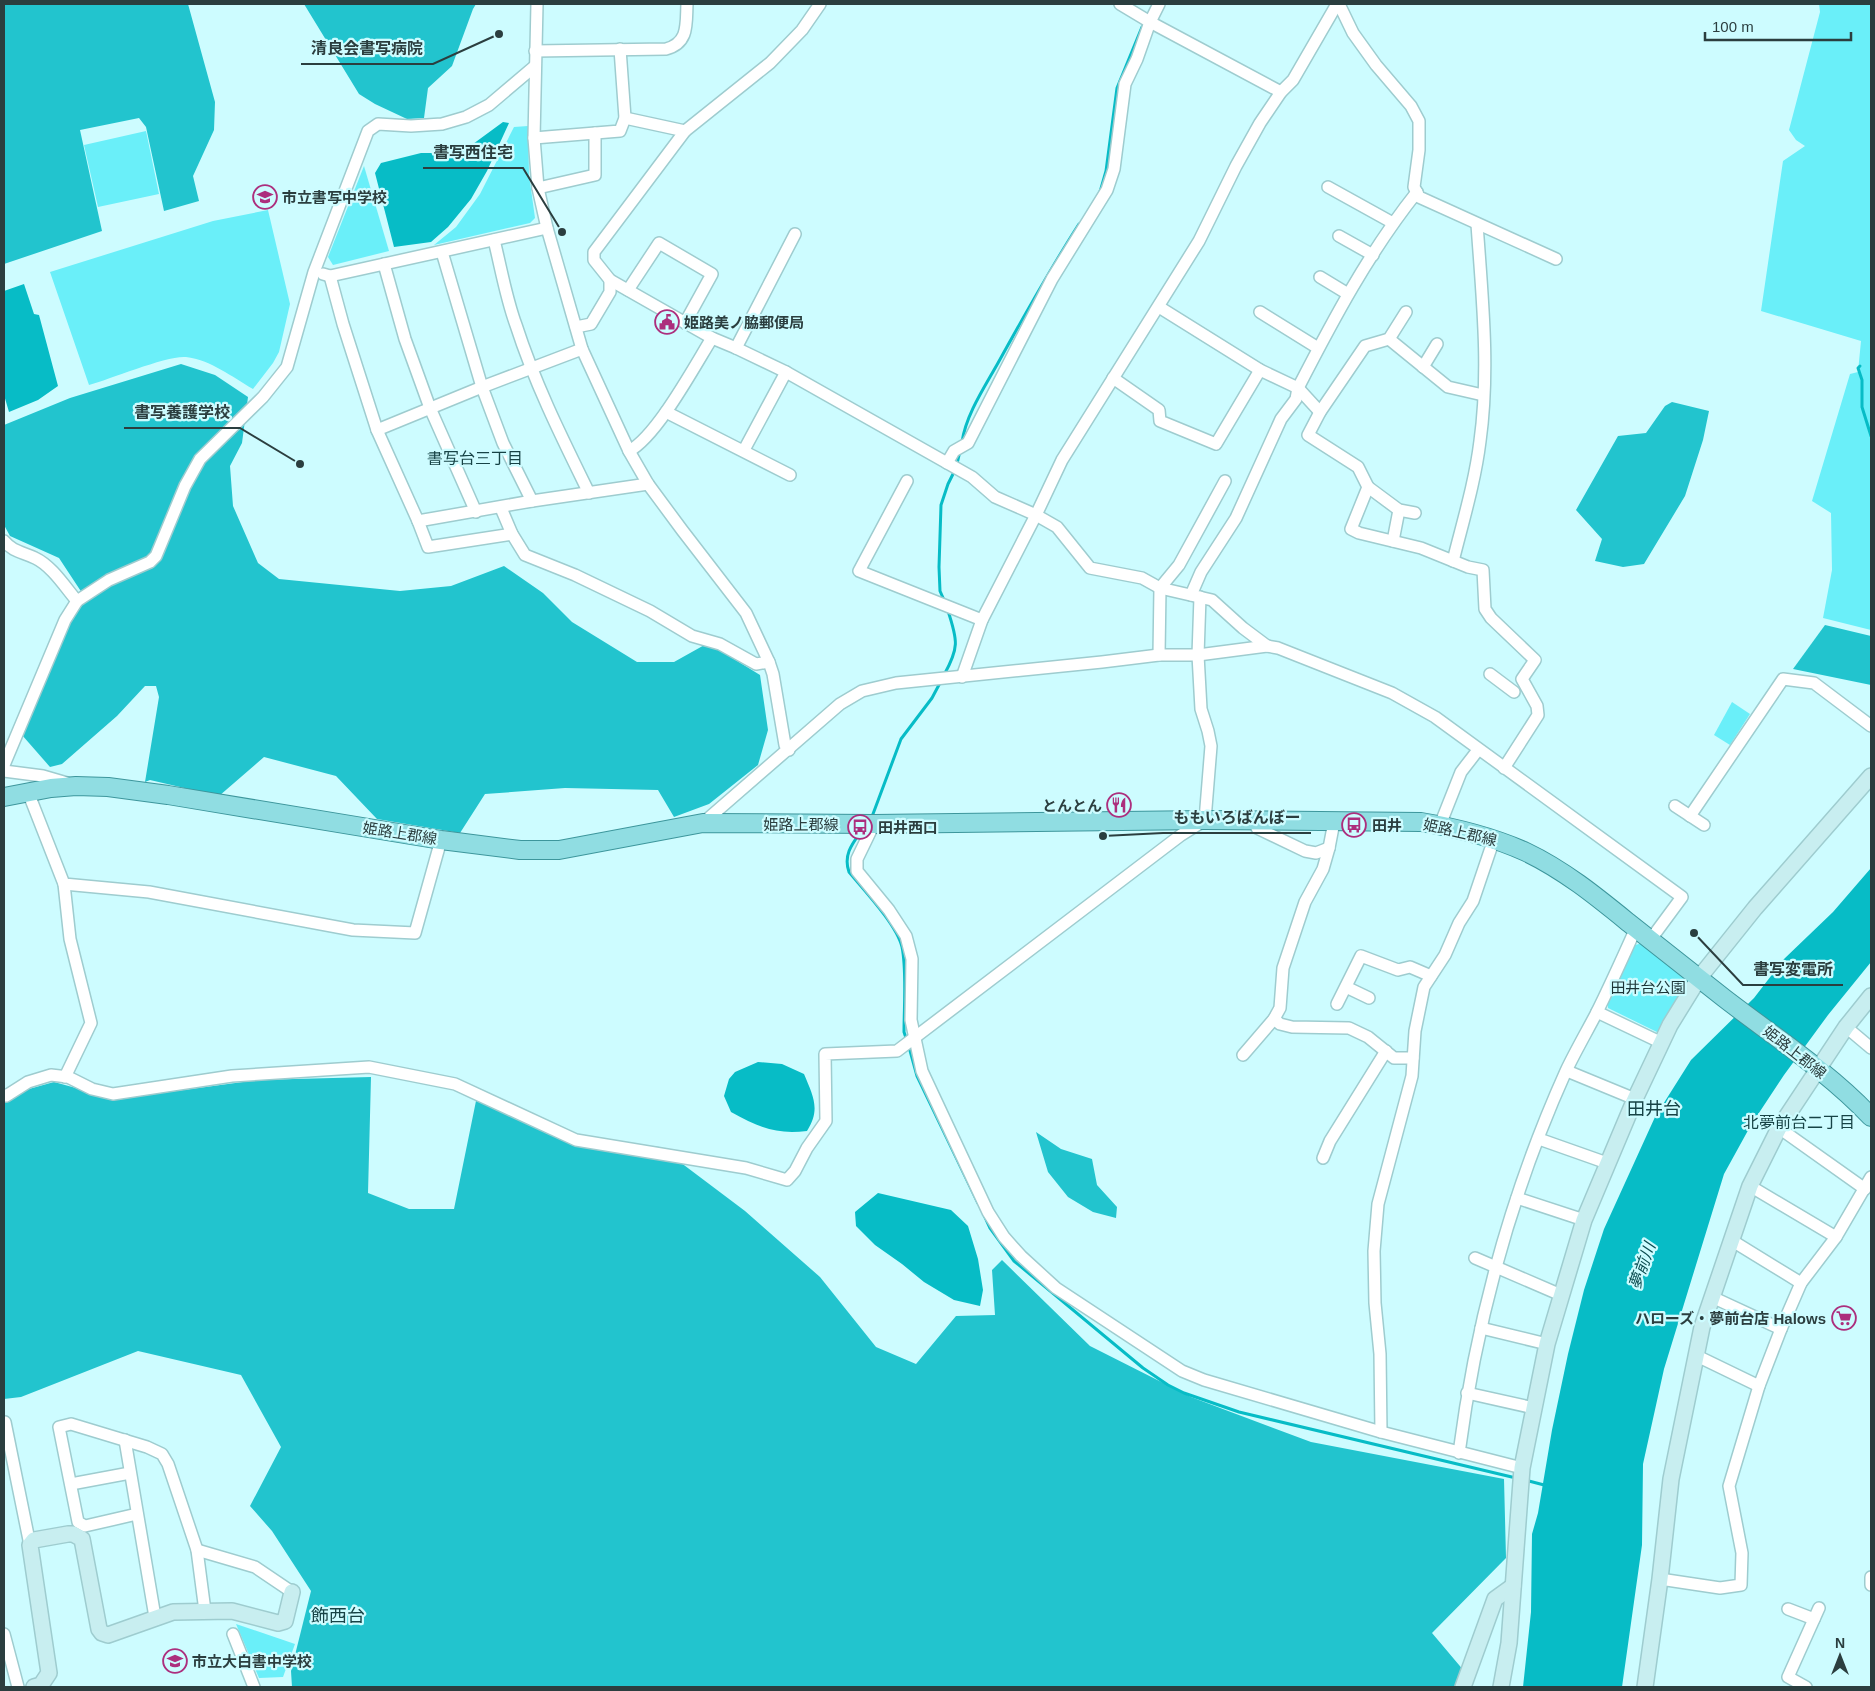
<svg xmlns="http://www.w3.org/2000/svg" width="1875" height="1691" font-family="Helvetica,'Noto Sans JP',sans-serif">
<rect width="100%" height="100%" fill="#cdfcff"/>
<!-- green -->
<g fill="#6aeff9">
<polygon points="1819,4 1871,4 1871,630 1823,618 1832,570 1831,513 1812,501 1850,374 1858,372 1861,341 1761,311 1783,161 1805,146 1796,140 1789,130 1820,12"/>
<polygon points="528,126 529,175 535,218 530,223 434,245 456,227 480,194 514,127"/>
<polygon points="146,131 159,194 98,207 84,145"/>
<polygon points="364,166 389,251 333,265 328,257"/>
<path d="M 268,210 L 290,304 L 279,352 L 273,363 L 253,389 C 232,377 211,360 186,357 C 168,355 110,379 89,385 L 50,272 L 213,221 Z"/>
<polygon points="1732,702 1750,714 1730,745 1714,735"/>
<polygon points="1643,943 1683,974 1685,982 1659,1033 1608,1008 1608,1002 1635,945"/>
<polygon points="236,1624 295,1644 283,1677 259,1678"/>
</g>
<!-- forest -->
<g fill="#22c4ce">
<polygon points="4,4 188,4 215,102 214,130 193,176 199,201 164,211 146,127 139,118 80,130 102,231 4,264"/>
<polygon points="304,4 476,4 473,9 452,66 428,88 424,118 407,119 375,104 359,94"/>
<polygon points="181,364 215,375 248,397 242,443 230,466 233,506 258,563 279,579 400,591 451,586 504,566 543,593 572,622 637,662 674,662 708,643 760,675 768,730 758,765 709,804 674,817 658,790 565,788 485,794 460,833 377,819 336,776 264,757 219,796 150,780 145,782 159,697 156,686 145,686 117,716 62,764 50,767 22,735 72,618 86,599 59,558 10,536 4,525 4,425 70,398"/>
<polygon points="1672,402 1709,411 1703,440 1685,496 1644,564 1623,567 1595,561 1602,539 1576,510 1618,436 1646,433 1665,406"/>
<polygon points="1825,625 1871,636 1871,685 1793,669"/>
<polygon points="371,1077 368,1193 409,1209 454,1209 477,1096 584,1142 660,1147 745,1211 820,1277 876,1347 916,1364 956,1316 995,1315 992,1270 1002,1260 1090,1346 1191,1397 1311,1442 1504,1479 1506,1558 1432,1633 1470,1678 1457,1687 292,1687 291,1671 311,1591 272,1531 250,1506 281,1447 241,1375 138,1351 21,1397 4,1399 4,1096 54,1082 116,1099 257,1080"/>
<polygon points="1036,1132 1061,1149 1092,1159 1097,1185 1117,1207 1116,1218 1093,1212 1068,1197 1048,1172"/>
</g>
<!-- water -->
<g fill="#07bcc6">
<polygon points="503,122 509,123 487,171 471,199 448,227 431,242 394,247 375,173 381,163 421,153 451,153 473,144"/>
<polygon points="24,284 34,314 39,315 58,386 38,400 9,412 4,395 4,291"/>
<polygon points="1871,868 1871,962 1828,1015 1784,1075 1751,1125 1724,1174 1664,1369 1643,1464 1642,1545 1622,1687 1523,1687 1531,1612 1532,1534 1538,1513 1552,1430 1568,1354 1584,1290 1604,1229 1655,1117 1691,1060 1754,998 1784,959 1833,912"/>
<path d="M 758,1062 L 782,1064 L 804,1074 C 813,1096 821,1109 807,1131 C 776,1135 758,1127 731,1112 L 724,1096 L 729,1079 L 735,1072 Z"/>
<polygon points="878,1193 951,1210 968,1226 978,1259 983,1290 980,1306 954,1300 924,1282 902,1264 875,1245 856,1226 855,1212"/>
</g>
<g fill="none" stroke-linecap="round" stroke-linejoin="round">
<!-- stream -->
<g stroke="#07bcc6" stroke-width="3">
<polyline points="1100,192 1106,171 1117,88 1142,27"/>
<polyline points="1860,366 1858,368 1862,380 1862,407 1871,436"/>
<path d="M 962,442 C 966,415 984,388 998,363 C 1024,316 1050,269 1079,224"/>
<polyline points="957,464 960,451"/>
<polyline points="944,600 940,591 939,567 941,505 948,484 955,470"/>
<path d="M 944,675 C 959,648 958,641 948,611"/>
<polyline points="870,819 873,814 901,739 932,698 941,681"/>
<path d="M 862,830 C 852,844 843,855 849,872 C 864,890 897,925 902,947 C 907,971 904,1006 904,1032 L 907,1041"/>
<polyline points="909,1047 917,1076 978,1203"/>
<polyline points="984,1215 990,1228 1014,1261 1143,1368 1168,1385 1184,1393 1239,1412 1516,1478"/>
<polyline points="1525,1480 1548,1486"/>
</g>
<!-- street casing -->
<g stroke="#9ecccf" stroke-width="14">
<g id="street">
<polyline points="537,4 534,138 538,188 547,228 582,349 629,451 648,484 682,530 746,613 769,662 773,674 785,745 789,750"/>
<polyline points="820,4 802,30 770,63 685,131 594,252 594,260 610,280 712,338 736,348 786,372 972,477 995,497 1036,515 1057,527 1090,568 1142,578 1160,588 1212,600 1243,628 1267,646"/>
<polyline points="1120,4 1150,22 1281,92"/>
<polyline points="1339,4 1353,33 1376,65 1411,106 1419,121 1419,150 1414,187 1419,197 1556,259"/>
<path d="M 535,51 L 666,49 C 689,43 686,24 687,4"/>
<polyline points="625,118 685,131"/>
<polyline points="534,138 620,131 625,118 620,49"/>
<polyline points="1328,187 1393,223"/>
<polyline points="538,188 595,175 595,133"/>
<polyline points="1339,236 1373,255"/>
<path d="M 494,240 C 501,268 506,298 516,325 C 535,384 562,438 589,493"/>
<polyline points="442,252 482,387 503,443 532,501"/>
<polyline points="384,264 405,339 430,408 476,512"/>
<polyline points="323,274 330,276 547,228"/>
<polyline points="330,276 343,324 377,430 418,521 532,501 648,484"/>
<polyline points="1320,277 1348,294"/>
<polyline points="628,290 659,243 712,274 685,323"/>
<polyline points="1159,307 1260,370 1298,388 1320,412"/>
<polyline points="1260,312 1318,348"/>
<polyline points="1406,312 1389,339 1365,346 1320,412 1308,435 1358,467 1368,487 1351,529 1359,533 1421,548 1468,567 1483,570 1485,609 1491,618 1535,660 1522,679 1537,706 1538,715 1504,768"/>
<polyline points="576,327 591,324 610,292 610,280"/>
<polyline points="1389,339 1448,387 1483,395"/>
<polyline points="736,348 795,234"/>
<polyline points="1423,367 1437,344"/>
<polyline points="1113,378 1159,410 1160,421 1216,444 1260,370"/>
<polyline points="666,412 790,475"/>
<polyline points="377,430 482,387 582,349"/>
<polyline points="744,450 786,372"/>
<path d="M 629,451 C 657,436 694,367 712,338"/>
<polyline points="947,463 954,451 968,443 1052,279 1107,190 1114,169 1125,84 1137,59 1150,22 1159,4"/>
<polyline points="907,481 859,571 982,620"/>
<polyline points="1368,487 1399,510 1415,513"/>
<polyline points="501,508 512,534 525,555 575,575 650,611 692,636 720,644 756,664 769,662"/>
<polyline points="418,521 428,547 512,534"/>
<path d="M 4,541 C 13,552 23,552 35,558 C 52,566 65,587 77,601"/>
<polyline points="1393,541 1399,510"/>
<path d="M 1453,561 C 1463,521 1475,482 1480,441 C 1490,369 1482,296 1477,224"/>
<path d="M 1191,595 L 1201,572 L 1236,518 L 1281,419 L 1296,399 L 1298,388 C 1333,320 1369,252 1417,192"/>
<polyline points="1159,655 1160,588 1179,565 1225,481"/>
<polyline points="1490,674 1514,692"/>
<polyline points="962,677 982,620 1036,515 1062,460 1199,241 1236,166 1260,123 1281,92 1293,80 1337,4"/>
<polyline points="4,765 65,620 77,601 109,580 150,562 156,556 185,486 200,459 263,397 287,367 314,272 368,131 378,124 411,126 442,124 466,117 489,105 535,66"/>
<polyline points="4,771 43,776 67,783"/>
<polyline points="28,792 64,884 149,892 353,930 415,933 441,840"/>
<polyline points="1675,806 1704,825"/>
<polyline points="1690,816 1783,679 1814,683 1871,726"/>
<polyline points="1254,820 1257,828 1305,851 1316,853 1329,848"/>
<polyline points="703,823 840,704 862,691 896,683 1102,662 1159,655 1198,655 1267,646 1278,648 1392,693 1435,717 1682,897 1651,939"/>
<polyline points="874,824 857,859 857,871 889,910 906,936 912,959 911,1020 922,1071 988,1212 1004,1237 1021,1256 1056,1288 1182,1371 1204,1380 1381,1432 1522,1468"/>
<polyline points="1440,825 1461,772 1478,750"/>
<polyline points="64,884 70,939 91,1023 65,1077"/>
<polyline points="1346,987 1369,998"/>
<polyline points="1337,1004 1361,956 1398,970 1410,967 1431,976"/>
<polyline points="1597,1012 1662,1043"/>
<polyline points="1274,1019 1280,1008 1283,968 1305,902 1323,869 1329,848 1334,822"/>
<polyline points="1846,1027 1871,1048"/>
<polyline points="1243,1055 1274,1019 1280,1024 1292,1027 1349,1028 1368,1037 1394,1058 1413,1058"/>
<polyline points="1567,1071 1635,1099"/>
<polyline points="4,1095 6,1096 28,1082 51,1075 68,1077 92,1089 113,1094 232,1076 369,1067 455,1084 576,1140 746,1168 787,1180 795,1171 807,1148 826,1121 825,1054 897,1051 1181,835 1205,820 1211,746 1208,731 1201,709 1198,655 1200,597"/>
<polyline points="1779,1128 1865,1189"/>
<polyline points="1539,1139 1607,1163"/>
<polyline points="1323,1158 1330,1141 1386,1051"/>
<polyline points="1750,1186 1836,1237"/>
<polyline points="1517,1198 1584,1220"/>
<polyline points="1731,1240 1801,1283"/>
<polyline points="1475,1258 1561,1295"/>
<polyline points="1712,1297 1781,1329"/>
<polyline points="1481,1328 1547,1344"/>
<polyline points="1695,1355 1759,1386"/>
<polyline points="1467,1393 1534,1408"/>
<polyline points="5,1422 30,1545"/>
<polyline points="1381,1432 1380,1354 1375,1303 1374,1251 1378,1204 1412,1076 1415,1031 1424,987 1445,955 1459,923 1473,901 1494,839"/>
<polyline points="125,1440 155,1617"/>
<path d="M 1459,1453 C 1476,1323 1512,1191 1566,1071 C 1575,1052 1586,1033 1596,1014 C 1610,986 1623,957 1636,928"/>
<polyline points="71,1484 130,1473"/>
<polyline points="137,1514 85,1526 78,1522 59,1427 71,1424 147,1447 162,1454 168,1464 197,1550 205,1611"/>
<polyline points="197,1550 255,1567 292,1592"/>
<polyline points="1871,1577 1871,1585"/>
<polyline points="1660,1579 1720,1588 1741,1585 1742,1553 1729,1486 1759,1386 1781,1329 1801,1283 1836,1237 1871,1177"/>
<polyline points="1788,1609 1814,1619"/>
<polyline points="4,1634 18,1687"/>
<polyline points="233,1634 254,1687"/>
<polyline points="1806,1687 1788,1677 1819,1608"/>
</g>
</g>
<!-- secondary casing -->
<g stroke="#9ecccf" stroke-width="18">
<g id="secondary">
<polyline points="34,1687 41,1685 49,1673 30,1545 34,1540 68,1534 73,1534 82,1539 99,1629 102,1633 108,1635 173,1612 232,1611 278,1623 285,1621 292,1592"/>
<polyline points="1463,1687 1495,1599 1513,1586"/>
<polyline points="1501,1687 1509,1643 1522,1468 1547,1344 1584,1220 1635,1099 1670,1025 1699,978 1755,908 1871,776"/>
<polyline points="1645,1687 1660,1579 1671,1479 1702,1327 1750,1186 1779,1128 1846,1027 1871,996"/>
</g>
</g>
<!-- primary casing -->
<g stroke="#3d969c" stroke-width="20">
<path id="primary" d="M 4,797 L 51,788 L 76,786 L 108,787 L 168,795 L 441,840 L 520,850 L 559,850 L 703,823 L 874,824 L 1205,820 L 1421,822 C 1457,828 1493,837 1526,852 C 1564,870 1597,897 1629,923 C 1661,948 1692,973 1724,998 C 1772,1035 1830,1073 1871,1117"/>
</g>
<!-- street -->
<use href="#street" stroke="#fff" stroke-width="11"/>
<!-- secondary -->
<use href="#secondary" stroke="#c8eef0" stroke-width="15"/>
<!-- primary -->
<use href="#primary" stroke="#90dde2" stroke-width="18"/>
</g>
<!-- icons -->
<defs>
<g id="school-ring" transform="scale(1.25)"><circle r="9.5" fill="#cdfcff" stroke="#ac2e7d" stroke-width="1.5"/><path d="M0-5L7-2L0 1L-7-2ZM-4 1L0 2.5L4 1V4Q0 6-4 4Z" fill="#ac2e7d"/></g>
<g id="civic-ring" transform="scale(1.25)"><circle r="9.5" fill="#cdfcff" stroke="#ac2e7d" stroke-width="1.5"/><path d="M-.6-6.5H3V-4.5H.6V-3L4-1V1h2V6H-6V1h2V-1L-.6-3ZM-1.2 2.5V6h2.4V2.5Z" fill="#ac2e7d"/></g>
<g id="restaurant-ring" transform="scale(1.25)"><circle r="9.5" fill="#cdfcff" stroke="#ac2e7d" stroke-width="1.5"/><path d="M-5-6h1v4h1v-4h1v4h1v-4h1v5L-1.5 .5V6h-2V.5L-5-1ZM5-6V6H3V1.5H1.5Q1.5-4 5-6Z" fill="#ac2e7d"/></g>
<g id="bus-ring" transform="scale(1.25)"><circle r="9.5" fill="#cdfcff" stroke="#ac2e7d" stroke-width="1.5"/><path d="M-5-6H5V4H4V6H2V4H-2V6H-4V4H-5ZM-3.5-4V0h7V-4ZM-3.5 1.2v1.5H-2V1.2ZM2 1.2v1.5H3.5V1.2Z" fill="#ac2e7d"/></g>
<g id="supermarket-ring" transform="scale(1.25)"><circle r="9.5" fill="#cdfcff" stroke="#ac2e7d" stroke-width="1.5"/><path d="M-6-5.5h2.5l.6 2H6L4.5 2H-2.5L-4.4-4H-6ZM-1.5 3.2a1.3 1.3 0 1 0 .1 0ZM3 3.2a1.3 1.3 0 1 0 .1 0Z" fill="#ac2e7d"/></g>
</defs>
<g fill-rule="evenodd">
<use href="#school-ring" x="265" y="197"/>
<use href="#civic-ring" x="667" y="322"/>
<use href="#restaurant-ring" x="1119" y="805"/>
<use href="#bus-ring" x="1354" y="825"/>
<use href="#bus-ring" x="860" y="827"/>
<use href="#supermarket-ring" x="1844" y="1318"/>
<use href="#school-ring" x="175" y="1661"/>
</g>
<g text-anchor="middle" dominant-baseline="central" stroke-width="4.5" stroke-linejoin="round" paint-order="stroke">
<!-- poi labels -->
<g font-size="15" font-weight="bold" fill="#2b3e3f" stroke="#cdfcff" text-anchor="start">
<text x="282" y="197">市立書写中学校</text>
<text x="684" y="322">姫路美ノ脇郵便局</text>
<text x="1102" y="805" text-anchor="end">とんとん</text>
<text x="1372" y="825">田井</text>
<text x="878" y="827">田井西口</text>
<text x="1826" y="1318" text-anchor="end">ハローズ・夢前台店 Halows</text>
<text x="192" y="1661">市立大白書中学校</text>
</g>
<!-- street labels -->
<g font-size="15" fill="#2b3e3f" stroke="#cdfcff">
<text x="801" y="824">姫路上郡線</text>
<text transform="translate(1460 832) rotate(13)">姫路上郡線</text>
<text transform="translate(400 833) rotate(9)">姫路上郡線</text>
<text transform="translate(1795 1052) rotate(38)">姫路上郡線</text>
</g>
<!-- park labels -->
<g font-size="15" fill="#1b3436" stroke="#cdfcff">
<text x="1648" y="987">田井台公園</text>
</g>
<!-- neighbourhood labels -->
<g font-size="16" fill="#174346" stroke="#cdfcff">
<text x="475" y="458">書写台三丁目</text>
<text x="1799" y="1122">北夢前台二丁目</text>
</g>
<!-- water labels -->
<g font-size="16" font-style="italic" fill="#0b4c50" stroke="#cdfcff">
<text transform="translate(1642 1266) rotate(-70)">夢前川</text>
</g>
<!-- quarter labels -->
<g font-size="18" fill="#174346" stroke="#cdfcff">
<text x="1654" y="1109">田井台</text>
<text x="338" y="1616">飾西台</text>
</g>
</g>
<!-- callouts -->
<path fill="none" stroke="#2b3e3f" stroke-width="2" d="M499 34L433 64H301M562 232L523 168H423M300 464L240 428H124M1103 836L1163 833H1311M1694 933L1743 985H1843"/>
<g fill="#2b3e3f" stroke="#cdfcff" stroke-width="2">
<circle cx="499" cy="34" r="5"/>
<circle cx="562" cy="232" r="5"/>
<circle cx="300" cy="464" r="5"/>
<circle cx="1103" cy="836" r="5"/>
<circle cx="1694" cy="933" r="5"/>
</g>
<g font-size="16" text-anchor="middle" font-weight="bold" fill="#2b3e3f" stroke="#cdfcff" stroke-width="4.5" stroke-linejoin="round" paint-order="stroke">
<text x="367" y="54">清良会書写病院</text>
<text x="473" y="158">書写西住宅</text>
<text x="182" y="418">書写養護学校</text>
<text x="1237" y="823">ももいろばんぼー</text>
<text x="1793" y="975">書写変電所</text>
</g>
<!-- border -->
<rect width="1875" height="1691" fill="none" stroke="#2b3e3f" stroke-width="10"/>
<!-- north arrow -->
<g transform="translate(1840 1656)" stroke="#cdfcff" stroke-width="4" paint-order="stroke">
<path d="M0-4L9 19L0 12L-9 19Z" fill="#2b3e3f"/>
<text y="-8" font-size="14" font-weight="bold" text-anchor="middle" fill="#2b3e3f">N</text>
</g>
<!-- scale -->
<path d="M1705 32v8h146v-8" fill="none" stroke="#2b3e3f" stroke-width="2.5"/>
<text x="1712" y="32" font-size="15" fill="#2b3e3f" stroke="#cdfcff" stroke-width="4" paint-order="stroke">100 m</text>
</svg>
